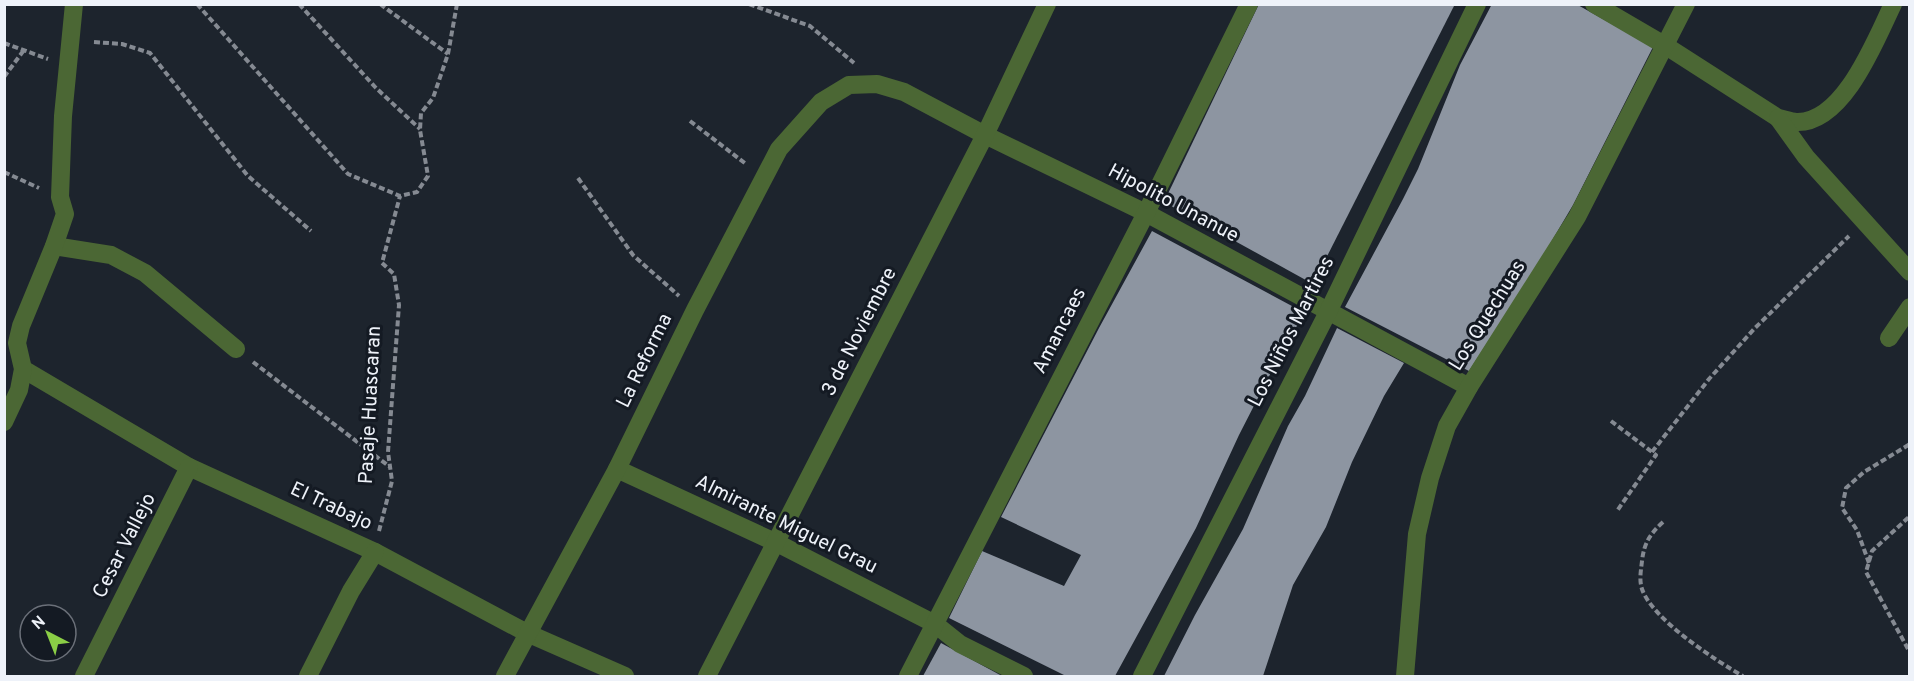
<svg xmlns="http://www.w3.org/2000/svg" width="1914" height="681" font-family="Overpass,sans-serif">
<rect width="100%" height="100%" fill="#1d242d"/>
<!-- building -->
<g fill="#8d95a1">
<polygon points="1259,4 1455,4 1313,284 1164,202"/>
<polygon points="1492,4 1576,4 1653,47 1573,205 1534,271 1469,371 1345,307 1403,199 1418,169 1460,65"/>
<polygon points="1152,231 1305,313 1285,345 1239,435 1196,528 1115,676 1066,676 949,618 982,551 1064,586 1081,555 1001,517 1099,328"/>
<polygon points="1337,328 1404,363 1384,396 1352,462 1326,527 1293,585 1263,676 1164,676 1195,615 1243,529 1288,426 1305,396"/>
<polygon points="941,643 1002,676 923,676"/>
</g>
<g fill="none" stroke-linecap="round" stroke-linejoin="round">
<!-- path -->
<g stroke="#858a92" stroke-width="4" stroke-dasharray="6 3" stroke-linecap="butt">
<polyline points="197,4 348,174 400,196 417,192 428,176 420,130 421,113 433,98 448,54 457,4"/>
<polyline points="299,4 376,88 420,129"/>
<polyline points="380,4 448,54"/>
<polyline points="749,4 810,26 854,63"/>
<polyline points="94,42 122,44 150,53 248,176 311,231"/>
<polyline points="4,43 48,59"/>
<polyline points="4,77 24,50"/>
<polyline points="690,121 746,164"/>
<polyline points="4,172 39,188"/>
<polyline points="578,178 633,255 679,296"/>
<polyline points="253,362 390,467"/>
<polyline points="1611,421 1656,455 1617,511"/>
<polyline points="1652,452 1709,379 1755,328 1849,236"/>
<path d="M 1663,522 C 1650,534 1644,543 1642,561 C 1641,570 1639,580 1642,589 C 1652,619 1716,661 1743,676"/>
<polyline points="379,531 392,481 388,452 399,305 394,274 382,263 400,196"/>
<polyline points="1869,563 1857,530 1842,508 1846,488 1864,472 1910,444"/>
<polyline points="1908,649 1866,572 1872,551 1910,516"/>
</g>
<!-- minor -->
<g stroke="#4b6734" stroke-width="18">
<path d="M 1594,4 L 1666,46 L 1778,118 C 1784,119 1791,122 1797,122 C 1844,123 1876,39 1893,4"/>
<polyline points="1778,118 1806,157 1910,272"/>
<polyline points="54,246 111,255 145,273 236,349"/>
<polyline points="1889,338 1910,307"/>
<polyline points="23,369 189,467 375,552 527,633 625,676"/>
<polyline points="4,422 19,390 23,369 17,343 21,326 54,246 65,214 60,197 63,116 74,4"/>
<polyline points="617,469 777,543 935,624 960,644 1024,676"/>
<polyline points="84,676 189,467"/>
<polyline points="308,676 351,591 375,552"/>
<polyline points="505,676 617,469 695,310 779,149 821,102 849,85 877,84 904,92 985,135 1146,213 1469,387"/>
<polyline points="707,676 985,135 1047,4"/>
<polyline points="908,676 1146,213 1249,4"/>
<polyline points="1142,676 1328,312 1477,4"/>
<polyline points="1405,676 1417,534 1430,478 1447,426 1469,387 1577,217 1686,4"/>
</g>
</g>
<g text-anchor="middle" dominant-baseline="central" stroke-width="6" stroke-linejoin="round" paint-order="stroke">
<!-- street labels -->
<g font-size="20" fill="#eef2f9" stroke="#141a23">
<text transform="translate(1173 204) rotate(28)">Hipolito Unanue</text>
<text transform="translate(1488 316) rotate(-58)">Los Quechuas</text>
<text transform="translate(1060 331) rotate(-63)">Amancaes</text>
<text transform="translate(860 332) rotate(-63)">3 de Noviembre</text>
<text transform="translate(1292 332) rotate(-63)">Los Niños Martires</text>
<text transform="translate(645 361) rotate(-64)">La Reforma</text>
<text transform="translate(371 405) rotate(-87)">Pasaje Huascaran</text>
<text transform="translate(331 507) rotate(25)">El Trabajo</text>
<text transform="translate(786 525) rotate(26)">Almirante Miguel Grau</text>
<text transform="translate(125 546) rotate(-63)">Cesar Vallejo</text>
</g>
</g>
<!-- border -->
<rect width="1914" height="681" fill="none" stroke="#eef2f9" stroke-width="12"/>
<!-- north arrow -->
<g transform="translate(48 633) rotate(318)"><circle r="28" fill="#141a23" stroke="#6b7079" stroke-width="1.5"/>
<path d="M0-4.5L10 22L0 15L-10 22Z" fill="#8bce46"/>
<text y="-9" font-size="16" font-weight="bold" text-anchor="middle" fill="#eef2f9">N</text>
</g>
</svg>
